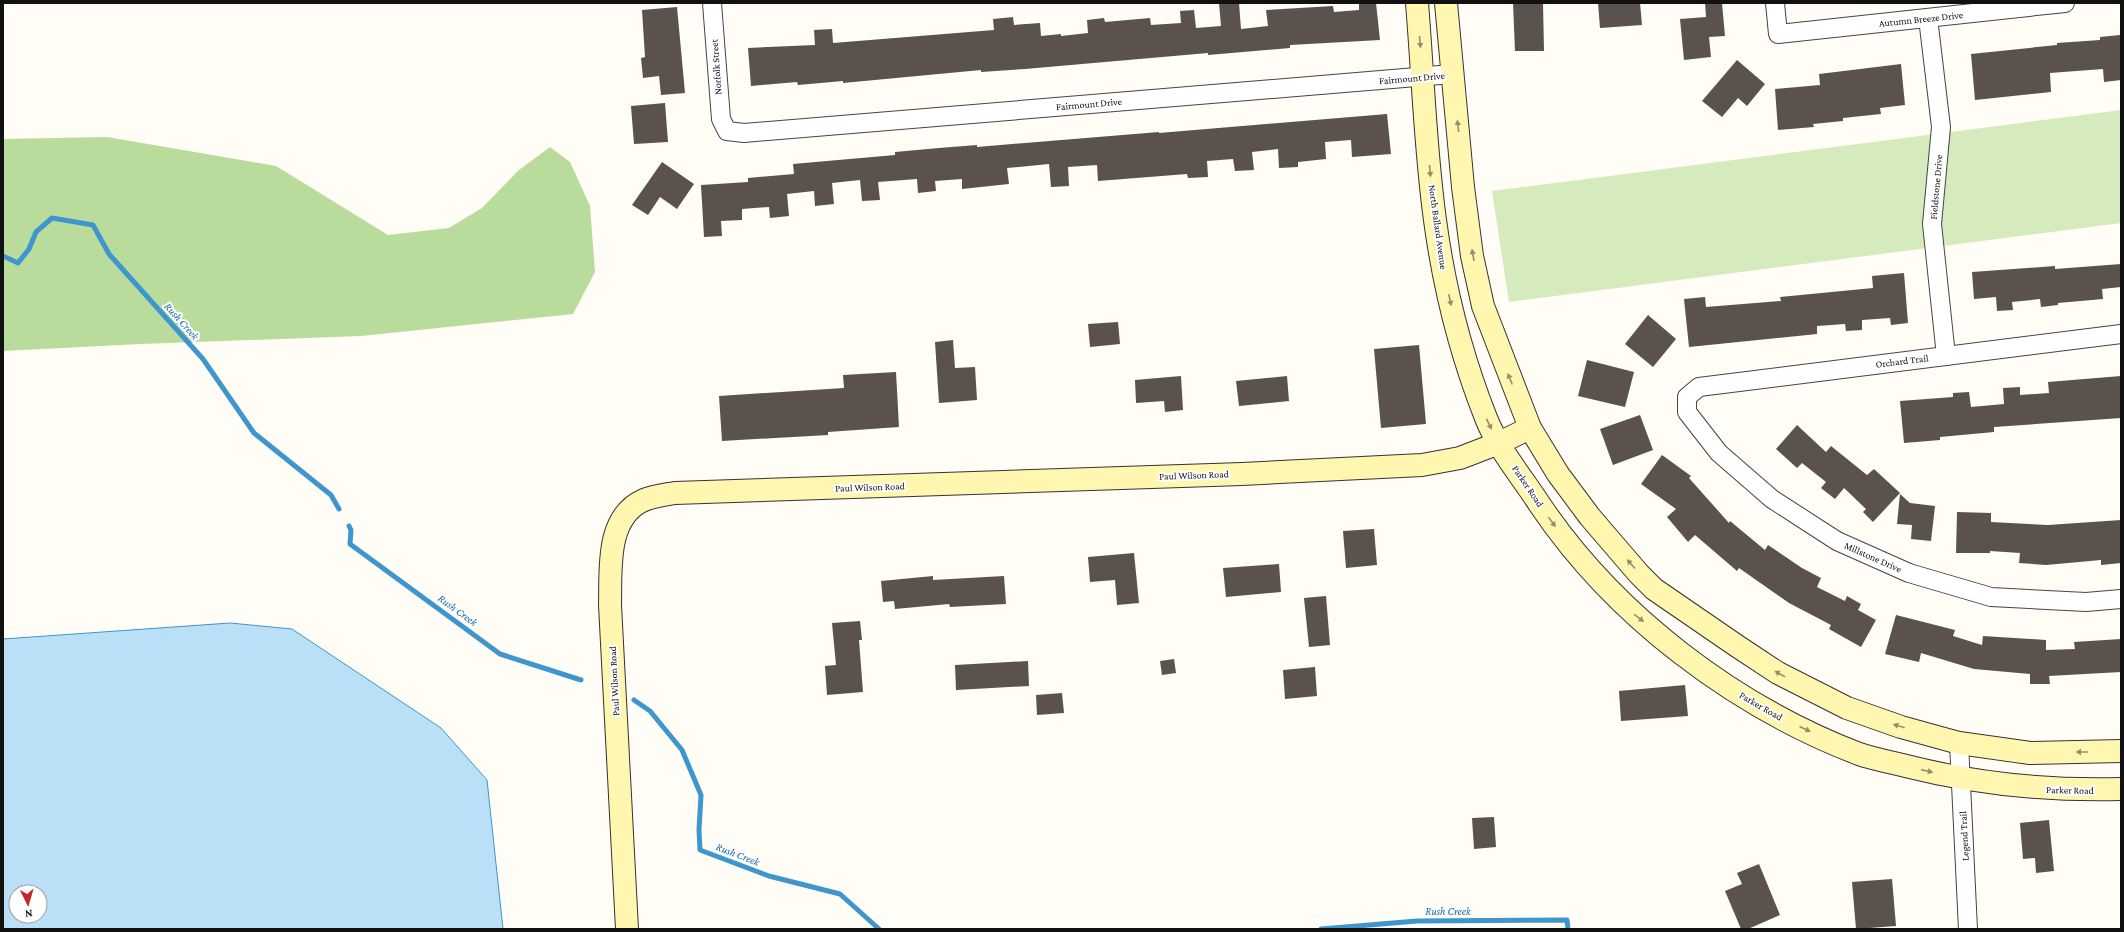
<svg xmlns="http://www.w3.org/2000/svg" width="2124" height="932" font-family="'Crimson Pro',serif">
<rect width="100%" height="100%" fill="#fffdf5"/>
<!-- green -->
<polygon fill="#d5ebbd" points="2121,110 2121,223 1509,302 1492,191"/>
<!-- forest -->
<polygon fill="#b9dc9c" points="107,137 276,166 388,235 449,228 482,208 519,170 550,147 570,162 590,206 595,272 573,314 361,336 141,344 3,351 3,139"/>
<!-- water -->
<path fill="#b9e0f7" stroke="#3f96cf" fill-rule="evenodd" d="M 230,623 L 292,629 L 441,728 L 487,780 L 503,929 L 3,929 L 3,639 ZM 16,892 L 40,892 L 40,916 L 16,916 Z"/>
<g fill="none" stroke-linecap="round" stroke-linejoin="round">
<!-- stream -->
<g stroke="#3f96cf" stroke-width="5">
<polyline points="3,256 18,263 29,249 36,232 52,218 93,225 109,254 203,359 254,433 331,495 339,509"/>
<polyline points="349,526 351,530 350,544 500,654 581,680"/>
<polyline points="634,700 650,711 682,750 701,795 699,830 700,850 769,876 840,894 879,929"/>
<polyline points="1321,929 1417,921 1567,920 1568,929"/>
</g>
</g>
<!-- building -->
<g fill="#5a524d">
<polygon points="1219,3 1239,3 1241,29 1268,26 1266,10 1333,6 1334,12 1359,10 1359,3 1376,3 1380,40 1290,45 1290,48 1208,55 1208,53 1025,69 981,72 981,70 843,83 843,81 798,85 797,82 751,86 748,48 815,45 814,30 832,29 833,43 994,30 993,19 1013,17 1014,25 1040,23 1041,36 1061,34 1061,36 1088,33 1087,20 1104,18 1105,22 1150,18 1151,25 1181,23 1180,11 1194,10 1196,28 1221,26"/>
<polygon points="1513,3 1543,3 1544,51 1515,51"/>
<polygon points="1598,3 1640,3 1642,25 1600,28"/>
<polygon points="1705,3 1722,3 1725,36 1709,37 1711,57 1684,60 1680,19 1706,17"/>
<polygon points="677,7 685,93 661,95 659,76 643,78 641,58 645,57 642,10"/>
<polygon points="2120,35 2121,80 2104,82 2103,69 2050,73 2051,92 1975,100 1971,54 2057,45 2057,43 2100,40 2100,37"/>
<polygon points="1737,60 1765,84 1747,106 1738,98 1722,117 1702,101"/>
<polygon points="1901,64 1905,105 1880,108 1881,114 1843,118 1843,121 1813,124 1814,127 1778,130 1775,89 1820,85 1819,74"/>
<polygon points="665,103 668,142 634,144 631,106"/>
<polygon points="1387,114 1391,154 1352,157 1351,140 1325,142 1326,159 1298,162 1298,167 1279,168 1278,149 1252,152 1254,170 1235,171 1233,159 1207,161 1208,177 1188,178 1187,174 1098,181 1097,165 1068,167 1069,186 1051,187 1049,164 1007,168 1009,184 962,189 962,179 935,181 936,191 918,193 917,179 878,182 880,200 862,201 860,180 832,183 834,204 815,206 814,191 787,194 789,216 770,218 769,207 742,209 742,220 721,221 722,236 704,237 701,185 748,182 748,178 794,174 793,164 895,155 895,152 939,148 977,145 977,147 1159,132 1159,133"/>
<polygon points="662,162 694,184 677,209 660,197 648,215 632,205"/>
<polygon points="2121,264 2121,287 2102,289 2103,299 2058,303 2058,305 2041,307 2040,299 2012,302 2013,310 1997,311 1996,297 1974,299 1972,272 2055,266 2055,269"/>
<polygon points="1904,273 1908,323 1891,325 1890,318 1862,320 1862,330 1846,331 1845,324 1817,326 1817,334 1689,347 1684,299 1705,297 1706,307 1781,301 1780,297 1873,288 1872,276"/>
<polygon points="1648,315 1676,339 1653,367 1625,344"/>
<polygon points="1118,322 1120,344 1090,347 1088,324"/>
<polygon points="953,340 955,368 975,367 977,400 939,403 935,342"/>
<polygon points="1419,345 1426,424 1381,428 1374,349"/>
<polygon points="1587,360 1634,372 1625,407 1578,396"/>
<polygon points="896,372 899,427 828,432 828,435 722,441 719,396 844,388 843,375"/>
<polygon points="1181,376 1183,410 1165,412 1164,401 1136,403 1135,380"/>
<polygon points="1287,376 1289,401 1239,406 1236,381"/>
<polygon points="2121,376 2121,418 1994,427 1994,432 1940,437 1940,440 1904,443 1900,401 1953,397 1953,393 1969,392 1971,407 2004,404 2003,388 2020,387 2020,395 2049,393 2048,382"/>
<polygon points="1640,415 1653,450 1613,465 1600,429"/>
<polygon points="1797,425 1826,452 1831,446 1867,475 1874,469 1900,493 1873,522 1863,512 1866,509 1844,488 1835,499 1821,488 1826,482 1802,463 1797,468 1776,449"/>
<polygon points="1662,455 1691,476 1689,478 1729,523 1730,521 1765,550 1768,545 1802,568 1821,578 1817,587 1845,601 1847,596 1861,604 1858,610 1876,620 1861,647 1829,629 1831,625 1789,603 1739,568 1737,571 1695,535 1688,542 1667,517 1676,509 1641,484"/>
<polygon points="1900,494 1910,503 1935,506 1931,541 1911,539 1912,525 1897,524"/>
<polygon points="1957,512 1991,513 1991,522 2048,525 2121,520 2121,563 2101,565 2101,560 2046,565 2019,563 2020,553 1990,551 1990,553 1956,553"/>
<polygon points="1374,529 1377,565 1346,568 1343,531"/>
<polygon points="1134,553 1139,603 1117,605 1115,580 1090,582 1088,557"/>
<polygon points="1279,564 1281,592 1226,597 1223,568"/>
<polygon points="933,576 933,580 1004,576 1006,604 950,607 949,604 895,609 894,601 883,602 881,581"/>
<polygon points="1326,596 1330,645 1309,647 1304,598"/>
<polygon points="1896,615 1955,630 1953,636 1982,645 1983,636 2046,640 2046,650 2075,649 2074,642 2121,639 2121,672 2049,676 2050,684 2030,684 2030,674 1974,669 1921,653 1919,662 1885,654"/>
<polygon points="860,621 862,640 859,640 863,692 827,695 825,666 836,665 832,623"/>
<polygon points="1174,659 1176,673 1162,675 1160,661"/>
<polygon points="1028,661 1029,686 956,690 955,665"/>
<polygon points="1315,667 1317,696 1285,699 1283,670"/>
<polygon points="1685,685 1688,716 1621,721 1619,691"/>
<polygon points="1062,693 1064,713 1037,715 1036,695"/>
<polygon points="1494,817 1496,847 1474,849 1472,818"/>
<polygon points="2049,820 2054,871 2036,873 2035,858 2023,859 2020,823"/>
<polygon points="1759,864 1780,915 1748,929 1741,929 1725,891 1742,884 1737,873"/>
<polygon points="1892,879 1896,926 1856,929 1852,882"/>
</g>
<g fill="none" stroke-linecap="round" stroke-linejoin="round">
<!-- street casing -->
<g stroke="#444" stroke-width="20">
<g id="street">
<polyline points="712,3 721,119 727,131 744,133 1452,74"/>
<polyline points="1775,3 1778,34 2065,3"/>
<polyline points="1928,18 1941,127 1932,224 1946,356"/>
<polyline points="2121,334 1699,387 1687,397 1687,412 1719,453 1772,499 1837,541 1909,573 1991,597 2086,602 2121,599"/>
<polyline points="1959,743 1968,929"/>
</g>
</g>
<!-- secondary casing -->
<g stroke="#333" stroke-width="24">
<g id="secondary">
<path d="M 1417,3 C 1423,75 1425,148 1435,220 C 1444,287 1461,355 1486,418 C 1498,449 1522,477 1540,505 C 1615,616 1734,706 1859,754 C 1874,759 1890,762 1906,766 C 1977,784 2047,791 2121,789"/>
<polyline points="1446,3 1463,187 1472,256 1483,306 1530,428 1558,474 1590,517 1639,574 1654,589 1737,646 1778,673 1847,708 1901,727 1959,743 2030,753 2121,751"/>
<path d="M 627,929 L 610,605 C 611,571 605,517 644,500 C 654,496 664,495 675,493 L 1242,474 L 1422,465 L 1460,458 L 1499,443 L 1530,428"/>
</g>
</g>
<!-- street -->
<use href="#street" stroke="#fff" stroke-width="18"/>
<!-- secondary -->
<use href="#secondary" stroke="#fff6b0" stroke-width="22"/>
</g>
<!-- one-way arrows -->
<defs><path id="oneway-solid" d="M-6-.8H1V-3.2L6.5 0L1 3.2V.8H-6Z"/></defs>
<g fill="#948f68">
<use href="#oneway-solid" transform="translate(1420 42) rotate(85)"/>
<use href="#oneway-solid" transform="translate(1458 126) rotate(-96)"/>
<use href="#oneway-solid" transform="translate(1430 171) rotate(85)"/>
<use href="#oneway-solid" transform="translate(1473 255) rotate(-100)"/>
<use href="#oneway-solid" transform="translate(1450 300) rotate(78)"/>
<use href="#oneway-solid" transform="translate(1510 379) rotate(-112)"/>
<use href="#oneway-solid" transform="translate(1489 424) rotate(64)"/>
<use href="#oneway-solid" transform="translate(1552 522) rotate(54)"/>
<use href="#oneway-solid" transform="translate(1631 564) rotate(-131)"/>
<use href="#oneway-solid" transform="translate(1639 618) rotate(37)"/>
<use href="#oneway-solid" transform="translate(1780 674) rotate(-151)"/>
<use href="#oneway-solid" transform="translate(1899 726) rotate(-162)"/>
<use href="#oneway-solid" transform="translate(1805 729) rotate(24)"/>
<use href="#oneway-solid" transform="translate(2082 752) rotate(180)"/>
<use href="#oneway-solid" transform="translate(1927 771) rotate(13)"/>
</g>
<g text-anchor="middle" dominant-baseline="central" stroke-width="4" stroke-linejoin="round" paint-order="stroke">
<!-- street labels -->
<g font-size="10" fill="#111" stroke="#fff">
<text transform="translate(1921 19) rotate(-6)">Autumn Breeze Drive</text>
<text transform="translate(716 67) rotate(-94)">Norfolk Street</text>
<text transform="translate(1412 78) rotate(-5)">Fairmount Drive</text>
<text transform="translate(1089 104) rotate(-5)">Fairmount Drive</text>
<text transform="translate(1936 187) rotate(-85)">Fieldstone Drive</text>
<text transform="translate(1438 227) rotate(82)">North Ballard Avenue</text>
<text transform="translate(1902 361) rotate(-7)">Orchard Trail</text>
<text transform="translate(1194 475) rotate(-2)">Paul Wilson Road</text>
<text transform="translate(1528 486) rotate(56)">Parker Road</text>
<text transform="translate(870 487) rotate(-2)">Paul Wilson Road</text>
<text transform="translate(1873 557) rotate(24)">Millstone Drive</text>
<text transform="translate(614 681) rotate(-93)">Paul Wilson Road</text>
<text transform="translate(1761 706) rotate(30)">Parker Road</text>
<text transform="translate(2070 790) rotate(1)">Parker Road</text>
<text transform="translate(1964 836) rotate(-93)">Legend Trail</text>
</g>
<!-- water labels -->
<g font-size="11" font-style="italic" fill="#1768a6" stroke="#fff">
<text transform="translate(182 321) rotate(48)">Rush Creek</text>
<text transform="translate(458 610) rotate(36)">Rush Creek</text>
<text transform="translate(738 854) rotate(21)">Rush Creek</text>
<text x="1448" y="911">Rush Creek</text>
</g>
</g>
<!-- border -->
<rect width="2124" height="932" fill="none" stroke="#111111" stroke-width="8"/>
<!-- north arrow -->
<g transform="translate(28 904) rotate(175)"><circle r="19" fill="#ffffff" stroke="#a0a0a0"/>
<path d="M0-3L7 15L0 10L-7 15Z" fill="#c4262e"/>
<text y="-6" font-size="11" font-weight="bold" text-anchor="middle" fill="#111111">N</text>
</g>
</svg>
